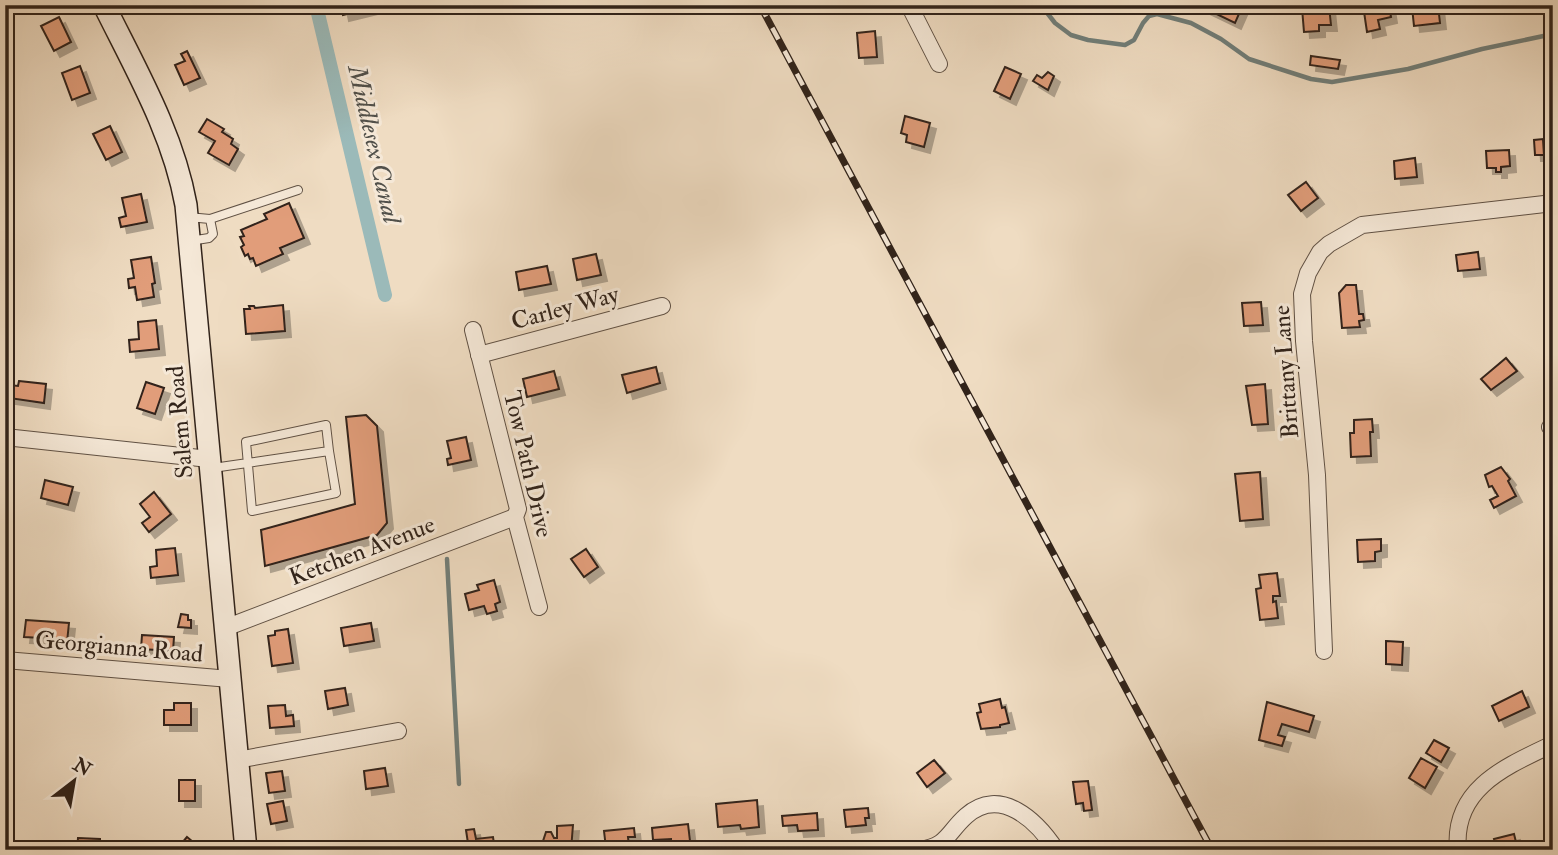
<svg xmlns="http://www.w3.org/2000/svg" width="1558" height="855" font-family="'IM FELL Double Pica',serif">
<defs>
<filter id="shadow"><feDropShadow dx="6" dy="6" stdDeviation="0" flood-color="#0004"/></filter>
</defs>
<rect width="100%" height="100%" fill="#efdcc2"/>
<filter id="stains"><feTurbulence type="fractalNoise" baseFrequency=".00286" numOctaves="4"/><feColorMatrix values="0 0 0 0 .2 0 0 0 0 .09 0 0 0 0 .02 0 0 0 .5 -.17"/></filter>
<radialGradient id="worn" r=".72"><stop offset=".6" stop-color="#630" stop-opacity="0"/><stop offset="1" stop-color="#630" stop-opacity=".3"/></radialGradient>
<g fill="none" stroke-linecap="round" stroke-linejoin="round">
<!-- stream -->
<g stroke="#717e79" stroke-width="4.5">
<polyline points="1041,5 1055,23 1071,35 1088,40 1125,45 1134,40 1143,23 1149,16 1157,14 1191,23 1221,39 1249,59 1311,79 1332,82 1408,69 1482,49 1553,34"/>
<polyline points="447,559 459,784"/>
</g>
<!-- canal -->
<polyline stroke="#9bbab9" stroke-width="14" points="316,5 385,295"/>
</g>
<!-- building -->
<g fill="#e19d7a" stroke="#31231a" stroke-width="2" filter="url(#shadow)">
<polygon points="341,5 372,5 372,8 343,15"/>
<polygon points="1203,5 1237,5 1242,7 1235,23 1202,7"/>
<polygon points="1363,5 1389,5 1391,17 1378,20 1380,29 1367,32"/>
<polygon points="1438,5 1440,23 1414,26 1412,7"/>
<polygon points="1329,6 1331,25 1319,25 1319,31 1304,32 1302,8"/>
<polygon points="59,17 71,42 54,51 41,26"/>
<polygon points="875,31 877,57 859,58 857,33"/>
<polygon points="187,51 200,78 184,85 175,65 185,61 181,54"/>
<polygon points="1311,56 1340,60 1338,69 1310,65"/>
<polygon points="80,66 90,93 72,100 62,73"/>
<polygon points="1005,67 1021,74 1010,99 994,91"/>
<polygon points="1048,72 1054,76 1048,90 1033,81 1037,75 1042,78"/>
<polygon points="905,116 930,123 924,147 906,142 907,135 901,133"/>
<polygon points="207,119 224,129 222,132 233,139 231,144 238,149 229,165 208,153 215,141 199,132"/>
<polygon points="110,126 122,152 106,160 93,134"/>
<polygon points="1543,139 1544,155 1535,155 1534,140"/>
<polygon points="1509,150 1510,166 1501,167 1501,172 1496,172 1496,168 1487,168 1486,151"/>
<polygon points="1415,158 1417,177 1395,179 1394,161"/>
<polygon points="1306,182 1318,198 1301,211 1288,195"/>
<polygon points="141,194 147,222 121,227 119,218 126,216 122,198"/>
<polygon points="289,203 304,238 280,248 283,254 256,266 253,258 250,259 248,254 245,256 241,247 244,245 240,237 244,236 241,230 267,219 264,214"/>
<polygon points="1478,252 1480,269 1458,271 1456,255"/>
<polygon points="596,254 601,275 577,280 573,259"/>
<polygon points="151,257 155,283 152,284 154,297 137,300 135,287 129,288 128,279 134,278 131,260"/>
<polygon points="547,266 551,284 519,290 516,272"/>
<polygon points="1346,285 1356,285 1359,314 1363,314 1364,320 1359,321 1360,327 1342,328 1339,293"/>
<polygon points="1261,302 1263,325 1244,326 1242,303"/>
<polygon points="283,305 285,331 246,334 244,309 250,309 249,306 254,306 255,308"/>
<polygon points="156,320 159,349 130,352 129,340 139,339 138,322"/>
<polygon points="1506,358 1517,371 1491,390 1481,379"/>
<polygon points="656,367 660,383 627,393 622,375"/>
<polygon points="554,371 559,389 527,397 523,379"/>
<polygon points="19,381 46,384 44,403 9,398 10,385 18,386"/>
<polygon points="146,382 164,388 155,414 137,408"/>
<polygon points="1265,384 1268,424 1252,425 1246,386"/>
<polygon points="366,415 377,426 387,523 377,535 265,566 261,530 355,504 346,417"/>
<polygon points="1372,419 1373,432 1370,432 1371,456 1351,457 1350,433 1354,433 1354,420"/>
<polygon points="466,437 471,460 448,465 447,459 451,458 447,441"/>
<polygon points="1501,467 1510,479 1508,481 1516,496 1494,508 1490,500 1498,496 1492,486 1489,487 1485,475"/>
<polygon points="1260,472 1263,519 1240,521 1235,474"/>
<polygon points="45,480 73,487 68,505 41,498"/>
<polygon points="154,492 171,514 149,532 142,523 150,517 140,504"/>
<polygon points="1381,539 1381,551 1375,552 1375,561 1358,562 1357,540"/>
<polygon points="175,548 178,575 151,578 150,567 157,566 156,550"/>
<polygon points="586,549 598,567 584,577 571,559"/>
<polygon points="1277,573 1280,596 1273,596 1273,602 1276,601 1278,618 1260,620 1256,589 1261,588 1259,575"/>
<polygon points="494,580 500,602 495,604 497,611 487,614 484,606 469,610 465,594 479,590 477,585"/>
<polygon points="181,614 188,615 188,620 191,620 191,628 178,627"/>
<polygon points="26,620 69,623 67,642 47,640 47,634 42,634 42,638 24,637"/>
<polygon points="371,623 374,641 344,646 341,628"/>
<polygon points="288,629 293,663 272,666 268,636 275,635 275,631"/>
<polygon points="142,635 174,637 173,651 141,649"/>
<polygon points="1386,641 1403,642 1402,665 1386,664"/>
<polygon points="345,688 348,705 328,709 325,691"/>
<polygon points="1522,691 1529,707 1499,721 1492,706"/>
<polygon points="1000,699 1002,708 1005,707 1009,723 1000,725 1000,727 981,729 977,713 981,712 979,704"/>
<polygon points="1267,702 1314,716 1309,732 1282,724 1278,735 1285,737 1282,746 1259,740"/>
<polygon points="174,703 191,703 191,725 164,725 164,710 174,710"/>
<polygon points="285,705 286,716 293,715 294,726 270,728 268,706"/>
<polygon points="1434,740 1449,748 1441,762 1426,753"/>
<polygon points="1421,758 1437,767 1425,788 1409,778"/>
<polygon points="934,760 945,773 927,787 917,773"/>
<polygon points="385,768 388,786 366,789 364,771"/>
<polygon points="282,771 285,791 269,793 266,773"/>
<rect x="179" y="780" width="16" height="21"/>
<polygon points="1088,781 1092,810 1084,811 1083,803 1076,804 1073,782"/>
<polygon points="757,800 759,827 741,829 740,825 718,827 716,804"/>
<polygon points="283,801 287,821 271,824 267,804"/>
<polygon points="868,808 869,818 865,818 866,825 846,827 844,810"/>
<polygon points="817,813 818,830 798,831 797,825 783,826 782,816"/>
<polygon points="688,824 690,841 671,842 671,839 653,840 652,828"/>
<polygon points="573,825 571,850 518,850 517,843 543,841 546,832 551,832 554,838 557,838 557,826"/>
<polygon points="634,828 635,837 628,837 629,846 606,848 604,831"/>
<polygon points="474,829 476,839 493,837 495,850 469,850 466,830"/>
<polygon points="1514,834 1518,850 1497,850 1494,839"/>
<polygon points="187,837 199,847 197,850 176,850"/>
<polygon points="78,838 100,839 100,850 77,850"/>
<polygon points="444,842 445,850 423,850 423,845"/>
</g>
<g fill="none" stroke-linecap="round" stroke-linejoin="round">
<!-- lane casing -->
<g stroke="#605144" stroke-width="10">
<g id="lane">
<polyline points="188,217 210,219 213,234 209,238 190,241"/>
<polyline points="210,219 298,190"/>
<polyline points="213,468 329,451 326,425 246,442 252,511 336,493 329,451"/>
</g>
</g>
<!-- street casing -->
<g stroke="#605144" stroke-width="18">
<g id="street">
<polyline points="909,5 939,64"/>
<polyline points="473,330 518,509 515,517 539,607"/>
<polyline points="479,355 662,306"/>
<polyline points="1550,427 1553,428"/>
<polyline points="5,437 209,459"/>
<polyline points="225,628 515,517"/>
<polyline points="1324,651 1317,475 1304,341 1302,294 1308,273 1320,252 1329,244 1362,225 1553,203"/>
<polyline points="5,660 230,679"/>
<polyline points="237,760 398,731"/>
<path d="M 919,850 C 948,846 947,833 966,816 C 1000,785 1037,821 1056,850"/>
<path d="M 1458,850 C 1452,788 1507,766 1553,744"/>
</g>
</g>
<!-- secondary casing -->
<g stroke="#31231a" stroke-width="24">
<path id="secondary" d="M 104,5 C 136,70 173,133 186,205 L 246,850"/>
</g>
<!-- lane -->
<use href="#lane" stroke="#f5e8d7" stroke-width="8"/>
<!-- street -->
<use href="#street" stroke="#f5e8d7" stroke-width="16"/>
<!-- secondary -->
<use href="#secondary" stroke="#f5e8d7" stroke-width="21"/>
<!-- rail casing -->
<g stroke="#31231a" stroke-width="7">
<polyline id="rail" points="760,5 1212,850"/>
</g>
<!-- rail -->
<use href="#rail" stroke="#f5e8d7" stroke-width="4.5" stroke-dasharray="13" stroke-linecap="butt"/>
</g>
<g text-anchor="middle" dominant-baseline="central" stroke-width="6" stroke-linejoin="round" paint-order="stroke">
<!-- street labels -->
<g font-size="24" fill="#31231a" stroke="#f5e8d7">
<text transform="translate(565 308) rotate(-15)">Carley Way</text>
<text transform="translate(1286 372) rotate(-94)">Brittany Lane</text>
<text transform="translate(180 422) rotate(-95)">Salem Road</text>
<text transform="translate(528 464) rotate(77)">Tow Path Drive</text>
<text transform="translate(362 551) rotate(-21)">Ketchen Avenue</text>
<text transform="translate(119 647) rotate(5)">Georgianna Road</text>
</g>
<!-- water labels -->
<g font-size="26" font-style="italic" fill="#51504a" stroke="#f5e8d7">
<text transform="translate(374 144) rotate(77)">Middlesex Canal</text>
</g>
</g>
<!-- margin -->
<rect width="1558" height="855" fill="none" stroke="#efdcc2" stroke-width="28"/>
<rect x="7" y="7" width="1544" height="841" fill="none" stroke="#31231a" stroke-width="3.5"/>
<rect x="14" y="14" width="1530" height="827" fill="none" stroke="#31231a" stroke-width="2"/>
<!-- north arrow -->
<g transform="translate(74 781) rotate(31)" stroke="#f5e8d7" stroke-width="5" paint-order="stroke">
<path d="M0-5L12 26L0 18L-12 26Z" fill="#31231a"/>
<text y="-10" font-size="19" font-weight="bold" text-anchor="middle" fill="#31231a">N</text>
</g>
<rect width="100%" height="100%" filter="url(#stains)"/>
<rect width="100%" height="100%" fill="url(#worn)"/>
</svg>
